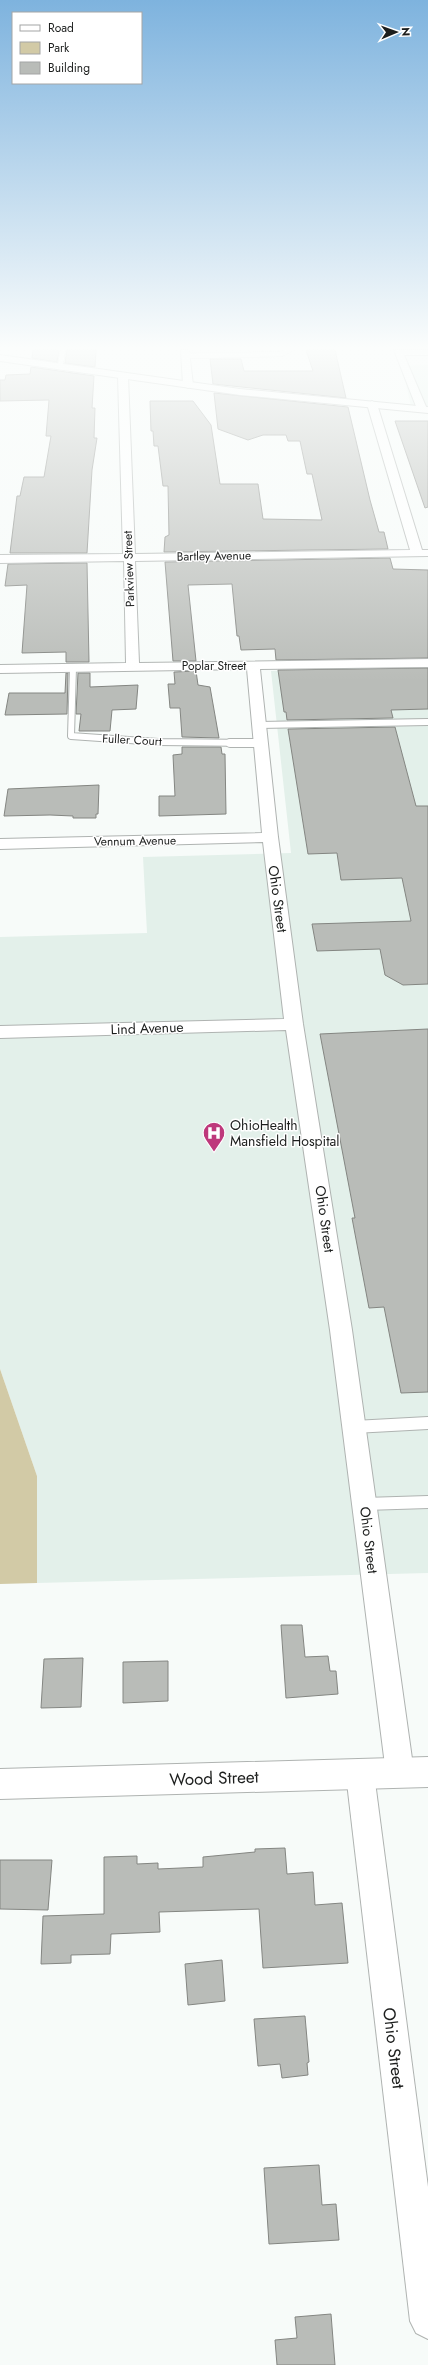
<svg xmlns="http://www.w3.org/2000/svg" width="428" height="2365" font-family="Jost,sans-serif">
<rect width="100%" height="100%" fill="#f7fbf9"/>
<!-- built -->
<g fill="#e3f0ea">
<polygon points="428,365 428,413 412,411 402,366"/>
<polygon points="428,668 428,1573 37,1583 37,1476 0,1369 0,937 147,933 143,857 291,853 271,671"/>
</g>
<!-- green -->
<polygon fill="#d2caa6" points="0,1369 37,1476 37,1583 0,1584"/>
<!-- building -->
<g fill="#b9bcb8" stroke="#848682">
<polygon points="33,350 59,350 57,362 32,358"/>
<polygon points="67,350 96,350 95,367 65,363"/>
<polygon points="306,350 335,350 346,398 213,384 210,359 241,359 244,371 313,371"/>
<polygon points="31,367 94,376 92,408 95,408 94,438 97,438 92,470 87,553 10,553 17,496 20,496 24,477 44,477 51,436 46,436 49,400 0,401 0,380 5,380 6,375 30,374"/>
<polygon points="214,393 348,407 370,500 379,532 384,532 388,549 164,552 165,537 169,535 168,486 163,486 158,446 154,446 153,431 151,431 150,401 193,401 211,425 220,484 258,484 263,519 322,520 312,474 307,474 300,441 288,441 286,435 263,435 248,440 218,429"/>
<polygon points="395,421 428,421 428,507 425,508"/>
<polygon points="390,558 393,569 428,570 428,658 276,660 275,649 241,650 239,636 237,636 232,584 188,585 196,661 173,661 165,562"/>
<polygon points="87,563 89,662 66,662 66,652 22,653 27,585 5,586 8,564"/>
<polygon points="428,668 428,709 391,710 393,718 287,720 286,712 284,712 278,670"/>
<polygon points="196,671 198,685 210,687 219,738 182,737 180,708 170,708 168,684 175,684 174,672"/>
<polygon points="66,673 68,673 67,714 5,715 9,693 65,693"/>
<polygon points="78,673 90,673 90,687 138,685 136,709 112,710 110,731 79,731 81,714 76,714"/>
<polygon points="395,727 416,806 428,806 428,984 403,985 385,975 380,949 317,951 312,924 411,921 402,878 341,880 337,853 308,854 288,729"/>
<polygon points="182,747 221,747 222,754 225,754 226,814 159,816 159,796 175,796 173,755 182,754"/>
<polygon points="99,785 98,814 96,814 96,818 73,818 73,816 50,815 4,816 8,789"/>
<polygon points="428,1029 428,1392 401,1393 384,1307 369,1308 352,1218 355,1218 320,1034"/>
<polygon points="281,1625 302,1625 305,1657 328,1656 330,1671 336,1671 338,1694 286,1698"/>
<polygon points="83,1658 81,1707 41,1708 44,1659"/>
<polygon points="168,1661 168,1701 123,1703 123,1662"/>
<polygon points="285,1848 287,1874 313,1872 315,1905 342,1903 348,1963 263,1968 259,1909 159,1912 160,1932 111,1934 110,1954 71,1955 71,1963 41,1964 43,1916 104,1914 104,1857 137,1856 137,1864 158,1863 158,1869 203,1867 203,1857 255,1852 255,1849"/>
<polygon points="0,1860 52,1860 48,1910 0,1909"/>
<polygon points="222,1960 225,2001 188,2005 185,1964"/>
<polygon points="305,2016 309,2062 307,2063 308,2075 282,2078 280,2064 258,2066 254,2019"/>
<polygon points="319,2165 322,2205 336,2204 339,2240 269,2244 264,2168"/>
<polygon points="331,2314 335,2365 277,2365 275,2340 297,2338 295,2317"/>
</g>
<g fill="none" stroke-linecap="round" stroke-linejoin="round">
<!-- lane-far3 casing -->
<g stroke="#afb3b1" stroke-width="6">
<g id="lane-far3">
<polyline points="185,356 281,354 289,350"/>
<polyline points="60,367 63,350"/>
</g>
</g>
<!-- lane-far2 casing -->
<g stroke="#afb3b1" stroke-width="8">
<g id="lane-far2">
<polyline points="73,668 71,736 158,742 261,743"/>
<polyline points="259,725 428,722"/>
</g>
</g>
<!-- lane-far1 casing -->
<g stroke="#afb3b1" stroke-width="10">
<polyline id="lane-far1" points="230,743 261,743"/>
</g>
<!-- lane casing -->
<g stroke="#afb3b1" stroke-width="14">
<g id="lane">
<polyline points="354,1427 428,1423"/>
<polyline points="365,1504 428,1502"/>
</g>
</g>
<!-- street casing -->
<g stroke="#afb3b1" stroke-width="2">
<g id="street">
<polygon points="181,350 189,350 193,385 188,388 183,385"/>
<polygon points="394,350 428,350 428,355 404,355 427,409 425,411 417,409"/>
<polygon points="123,373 128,376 135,554 410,550 367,404 372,401 377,404 422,550 428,550 428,556 135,561 139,663 428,659 428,667 260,669 278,837 303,1024 352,1330 414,1773 410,1783 400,1787 390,1783 386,1773 330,1330 286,1030 0,1038 0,1026 284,1019 263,842 0,849 0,839 262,833 247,669 0,673 0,665 126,663 124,561 0,563 0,555 123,554 118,376"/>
<polygon points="360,1760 370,1764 374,1774 428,2187 428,2339 416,2333 410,2321 346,1774 350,1764"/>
</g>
</g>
<!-- secondary casing -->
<g stroke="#afb3b1" stroke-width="2">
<g id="secondary">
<polygon points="0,355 240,389 428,407 428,413 240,395 0,361"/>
<polygon points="428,1757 428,1787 0,1799 0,1769"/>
</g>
</g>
<!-- lane-far3 -->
<use href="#lane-far3" stroke="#fff" stroke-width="5"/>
<!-- lane-far2 -->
<use href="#lane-far2" stroke="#fff" stroke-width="6"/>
<!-- lane-far1 -->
<use href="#lane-far1" stroke="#fff" stroke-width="8"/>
<!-- lane -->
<use href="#lane" stroke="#fff" stroke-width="12"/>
<!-- street -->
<use href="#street" fill="#fff" fill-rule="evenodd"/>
<!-- secondary -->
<use href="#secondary" fill="#fff" fill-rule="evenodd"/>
</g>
<!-- sky -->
<linearGradient id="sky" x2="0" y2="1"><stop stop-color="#7eb3de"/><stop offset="0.51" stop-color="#fbfdfc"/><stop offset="1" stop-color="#fbfdfc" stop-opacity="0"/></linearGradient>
<rect width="428" height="681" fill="url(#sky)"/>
<!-- icons -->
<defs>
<g id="hospital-pin" transform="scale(1.15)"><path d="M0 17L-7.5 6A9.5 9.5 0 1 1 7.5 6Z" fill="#be387b" stroke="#fff"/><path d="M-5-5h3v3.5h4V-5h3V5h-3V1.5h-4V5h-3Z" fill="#fff"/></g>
</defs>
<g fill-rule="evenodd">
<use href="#hospital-pin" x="214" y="1133"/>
</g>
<g text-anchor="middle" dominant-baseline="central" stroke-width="3" stroke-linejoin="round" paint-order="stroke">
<!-- far-street labels -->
<g font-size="12" fill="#1c1e1d" stroke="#fff">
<text transform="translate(214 556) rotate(-1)">Bartley Avenue</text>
<text transform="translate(129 569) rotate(-92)">Parkview Street</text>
<text x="214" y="666">Poplar Street</text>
<text transform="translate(132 740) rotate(3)">Fuller Court</text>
<text transform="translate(135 841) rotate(-1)">Vennum Avenue</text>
</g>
<!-- street labels -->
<g font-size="14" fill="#1c1e1d" stroke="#fff">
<text transform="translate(278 899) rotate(82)">Ohio Street</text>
<text transform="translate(147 1028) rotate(-2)">Lind Avenue</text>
<text transform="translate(325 1219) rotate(82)">Ohio Street</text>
<text transform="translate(369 1540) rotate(83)">Ohio Street</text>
</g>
<!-- poi labels -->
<g font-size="14" fill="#1c1e1d" stroke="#fff" text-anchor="start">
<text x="230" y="1125">OhioHealth<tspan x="230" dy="16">Mansfield Hospital</tspan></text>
</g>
<!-- near-street labels -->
<g font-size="17" fill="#1c1e1d" stroke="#fff">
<text transform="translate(214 1778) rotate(-2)">Wood Street</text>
<text transform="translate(394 2048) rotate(83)">Ohio Street</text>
</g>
</g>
<!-- legend -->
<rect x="12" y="12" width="130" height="72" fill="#ffffff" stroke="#a4a5a5"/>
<rect x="20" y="25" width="20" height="6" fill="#ffffff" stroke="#a4a5a5"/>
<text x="48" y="32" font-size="12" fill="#1c1e1d">Road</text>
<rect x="20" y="42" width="20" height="12" fill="#d2caa6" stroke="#a4a5a5"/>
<text x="48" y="52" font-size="12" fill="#1c1e1d">Park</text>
<rect x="20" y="62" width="20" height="12" fill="#b9bcb8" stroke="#a4a5a5"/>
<text x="48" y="72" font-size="12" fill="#1c1e1d">Building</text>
<!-- north arrow -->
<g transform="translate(396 32) rotate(88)" stroke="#ffffff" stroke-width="3" paint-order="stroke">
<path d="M0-3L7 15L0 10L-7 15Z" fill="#1c1e1d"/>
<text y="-6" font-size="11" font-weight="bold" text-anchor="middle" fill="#1c1e1d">N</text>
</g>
</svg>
